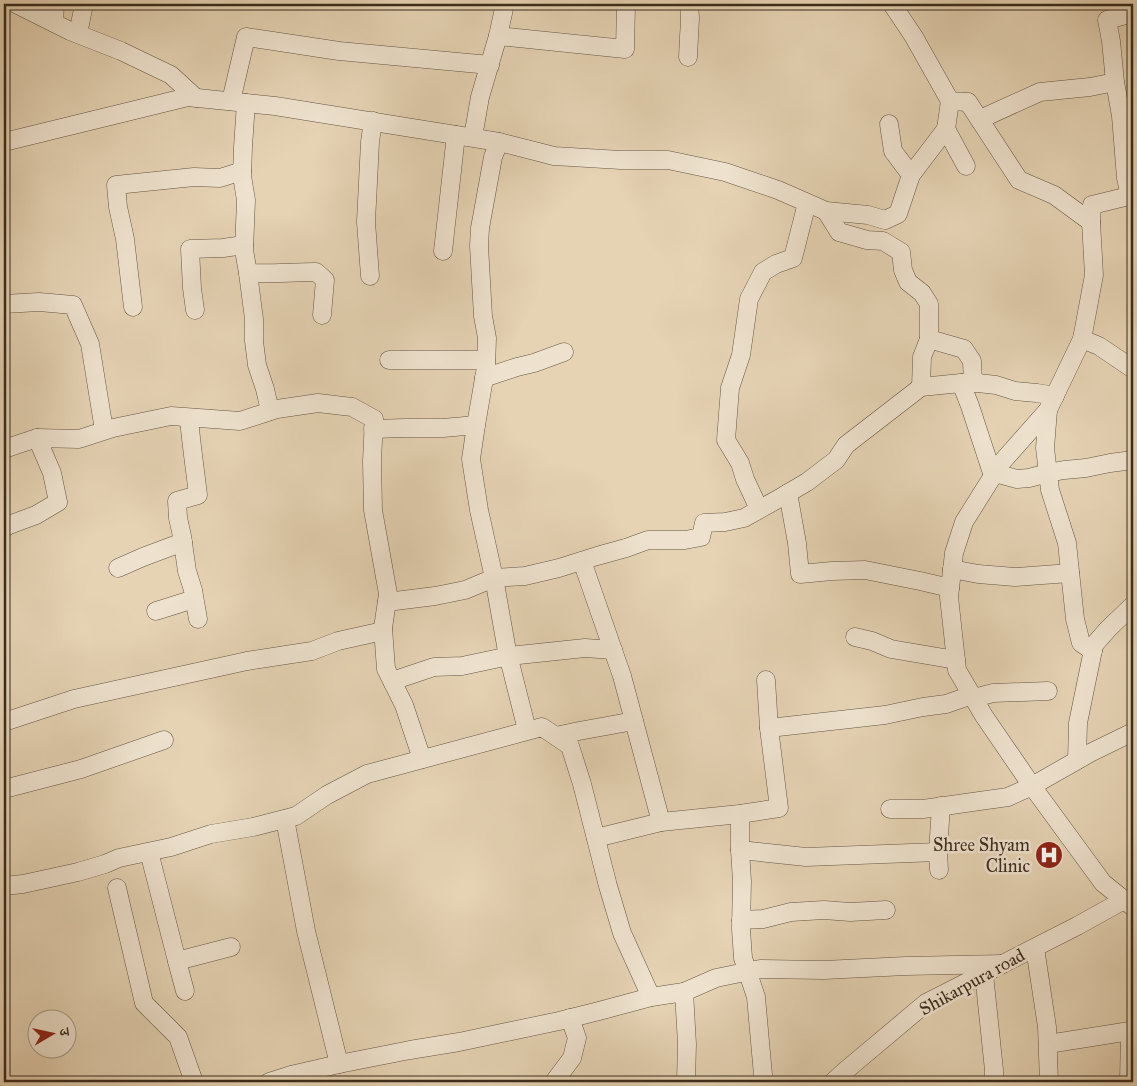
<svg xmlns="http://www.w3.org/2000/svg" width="1137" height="1086" font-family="'IM FELL Great Primer','Noto Serif Devanagari',serif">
<rect width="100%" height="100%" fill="#e5d3b4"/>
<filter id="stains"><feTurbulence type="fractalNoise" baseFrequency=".004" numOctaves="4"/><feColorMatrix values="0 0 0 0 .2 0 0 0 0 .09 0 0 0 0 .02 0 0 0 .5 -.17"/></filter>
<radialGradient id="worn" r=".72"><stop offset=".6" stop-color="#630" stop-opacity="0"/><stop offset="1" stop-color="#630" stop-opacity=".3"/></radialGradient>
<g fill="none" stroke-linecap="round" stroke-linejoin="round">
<!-- minor casing -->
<g stroke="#665644" stroke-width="19">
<g id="minor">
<polyline points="16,4 70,31 121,51 171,75 196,98"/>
<polyline points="505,4 498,36 625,49 626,4"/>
<polyline points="892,4 914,37 950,101 968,102 1019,180 1054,195 1091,222"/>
<polyline points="54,23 55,4"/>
<polyline points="78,34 84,4"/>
<polyline points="688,57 690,18 689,4"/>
<polyline points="231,101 246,37 339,51 490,65"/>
<polyline points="950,101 946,129 966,166"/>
<polyline points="246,103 243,147 242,176 246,200 244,250 248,273 254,319 254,341 257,365 265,389 270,411"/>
<polyline points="981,122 987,116 1040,92 1090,87 1115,82"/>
<polyline points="889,124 893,151 911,175"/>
<polyline points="473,137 480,97 498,36"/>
<polyline points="4,142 188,97 275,106 499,142 493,157 480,228 479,246 483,316 487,338 486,367 476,425 471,459 479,510 494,578 507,651 527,730"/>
<polyline points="499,142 554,156 621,160 668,160 725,172 778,190 826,211 868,215 885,220 898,214 911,175 946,129"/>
<polyline points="1133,195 1092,205 1091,222 1094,275 1082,339 1048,410 1001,463 964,522 954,553 949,597 957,670 984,716 1032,786 1103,883 1133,907"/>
<polyline points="1130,196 1126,178 1121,116 1115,82 1111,41 1107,20 1133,13"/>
<polyline points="826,211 839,232 867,240 883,241 901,252 903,270 908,282 922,293 929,304 929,339 964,349 972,361 973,383"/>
<polyline points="443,251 456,135"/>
<path d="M 248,273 C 271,274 293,272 316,272 L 325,280 L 322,315"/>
<polyline points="370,276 366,222 370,142 373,121"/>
<polyline points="4,304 39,302 73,305 90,344 104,430"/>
<polyline points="133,307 125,239 118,207 116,185 194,177 220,178 242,171"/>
<polyline points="195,310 192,288 190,249 223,248 244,245"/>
<polyline points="1082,339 1099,346 1133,369"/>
<polyline points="389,360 486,360"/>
<polyline points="484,378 517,367 534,363 564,352"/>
<polyline points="962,383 978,383 996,385 1015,391 1037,393 1055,396"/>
<polyline points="921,387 922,357 929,339"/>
<polyline points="1048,410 1045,448 1050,490 1067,543 1075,619 1081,643 1093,651"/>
<path d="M 189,418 C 191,443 195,469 198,495 L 177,501 L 178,518 L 182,536 L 187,571 L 193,590 L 198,619"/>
<polyline points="373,429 405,428 443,428 476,425"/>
<polyline points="4,449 37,438"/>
<polyline points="995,473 1017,479 1029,478 1048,473 1064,470 1086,468 1110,463 1133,460"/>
<polyline points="788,493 797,543 800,574 832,571 865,570 920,581 950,588"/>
<polyline points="759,509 745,479 740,463 726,440 730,388 741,355 749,299 763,272 776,264 793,258 807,203"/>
<polyline points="4,528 9,525 36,515 58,502 52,473 37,438 79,439 113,428 171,416 240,421 277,409 318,403 352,407 374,419 372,461 373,510 388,594 383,628 386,669 404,705 422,759"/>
<polyline points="582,561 622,676 661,822 596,838"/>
<polyline points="118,568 143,557 183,542"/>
<polyline points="952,569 978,574 1015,577 1070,573"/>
<polyline points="387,602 435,596 465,590 494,578 525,576 559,568 597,556 626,548 648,540 685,540 701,537 704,523 725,522 744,518 778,499 807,482 836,460 846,445 921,387 961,383 970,406 993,476"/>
<polyline points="156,611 194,599"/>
<polyline points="855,637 872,641 891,649 956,660"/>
<polyline points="393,683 401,678 434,667 462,666 509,656 585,648 613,650"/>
<polyline points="974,698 993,693 1048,691"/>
<polyline points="4,722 74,699 247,661 312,651 338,641 383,631"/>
<polyline points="769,728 885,715 923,707 946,704 972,695"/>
<polyline points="556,736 579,731 634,721"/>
<polyline points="1077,760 1078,723 1094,645 1108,629 1133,605"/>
<polyline points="4,789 81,769 164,740"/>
<polyline points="890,809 923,809 1008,797 1032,786 1090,753 1133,732"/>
<polyline points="740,814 740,850 806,857 938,852"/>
<polyline points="285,819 306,931 339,1064"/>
<polyline points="661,822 740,814 779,808 769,728 766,680"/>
<polyline points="740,850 742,881 741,929 743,958 756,997 763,1075 765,1082"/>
<polyline points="149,852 177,961 231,947"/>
<polyline points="939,870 938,852 941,806"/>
<polyline points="4,886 23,884 78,872 105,864 119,858 171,847 211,834 253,827 296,816 327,795 367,774 542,727 570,746 582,784 608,886 622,933 651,997 684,992"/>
<polyline points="117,888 144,1003 178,1037 194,1082"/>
<polyline points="741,920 763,919 791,912 824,910 850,912 886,910"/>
<polyline points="1035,948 1047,1027 1049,1082"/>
<polyline points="177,961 185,991"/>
<polyline points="984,974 994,1070 994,1082"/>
<polyline points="1048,1044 1130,1031"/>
<polyline points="269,1082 291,1075 339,1064 410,1050 459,1042 559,1021 599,1011 651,997"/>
<polyline points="554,1082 572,1058 577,1038 570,1018"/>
<polyline points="686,1082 687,1044 684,992 716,978 760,969 824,970 906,966 1003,964"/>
<polyline points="833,1082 845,1071 926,1003 1077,926 1124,900"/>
<polyline points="1129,1082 1130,1031 1133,1031"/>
</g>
</g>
<!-- minor -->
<use href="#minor" stroke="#eee2ce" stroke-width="18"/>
</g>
<!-- icons -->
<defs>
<g id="hospital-disc" transform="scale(1.4375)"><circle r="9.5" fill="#8f2418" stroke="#eee2ce"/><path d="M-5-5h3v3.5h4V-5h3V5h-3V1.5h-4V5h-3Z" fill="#fff"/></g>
</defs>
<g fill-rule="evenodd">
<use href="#hospital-disc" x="1049" y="855"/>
</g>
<g text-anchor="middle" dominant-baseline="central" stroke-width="5" stroke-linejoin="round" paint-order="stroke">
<!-- poi labels -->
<g font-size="18" fill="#3b2c1e" stroke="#eee2ce" text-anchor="end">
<text x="1030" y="845">Shree Shyam<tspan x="1030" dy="21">Clinic</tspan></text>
</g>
<!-- street labels -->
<g font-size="18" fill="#3b2c1e" stroke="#eee2ce">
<text transform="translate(972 982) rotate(-29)">Shikarpura road</text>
</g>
</g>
<!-- margin -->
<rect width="1137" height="1086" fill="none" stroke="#e5d3b4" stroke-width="20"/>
<rect x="5" y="5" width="1127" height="1076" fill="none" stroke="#3b2c1e" stroke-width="2.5"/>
<rect x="10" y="10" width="1117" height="1066" fill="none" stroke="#3b2c1e"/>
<!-- north arrow -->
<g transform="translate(52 1034) rotate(81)"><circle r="24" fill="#eee2ce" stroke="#a69988"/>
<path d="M0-4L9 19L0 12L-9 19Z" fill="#8f2418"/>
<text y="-8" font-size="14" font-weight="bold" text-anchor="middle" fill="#3b2c1e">उ</text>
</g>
<rect width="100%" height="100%" filter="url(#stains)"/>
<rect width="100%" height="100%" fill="url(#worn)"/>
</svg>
